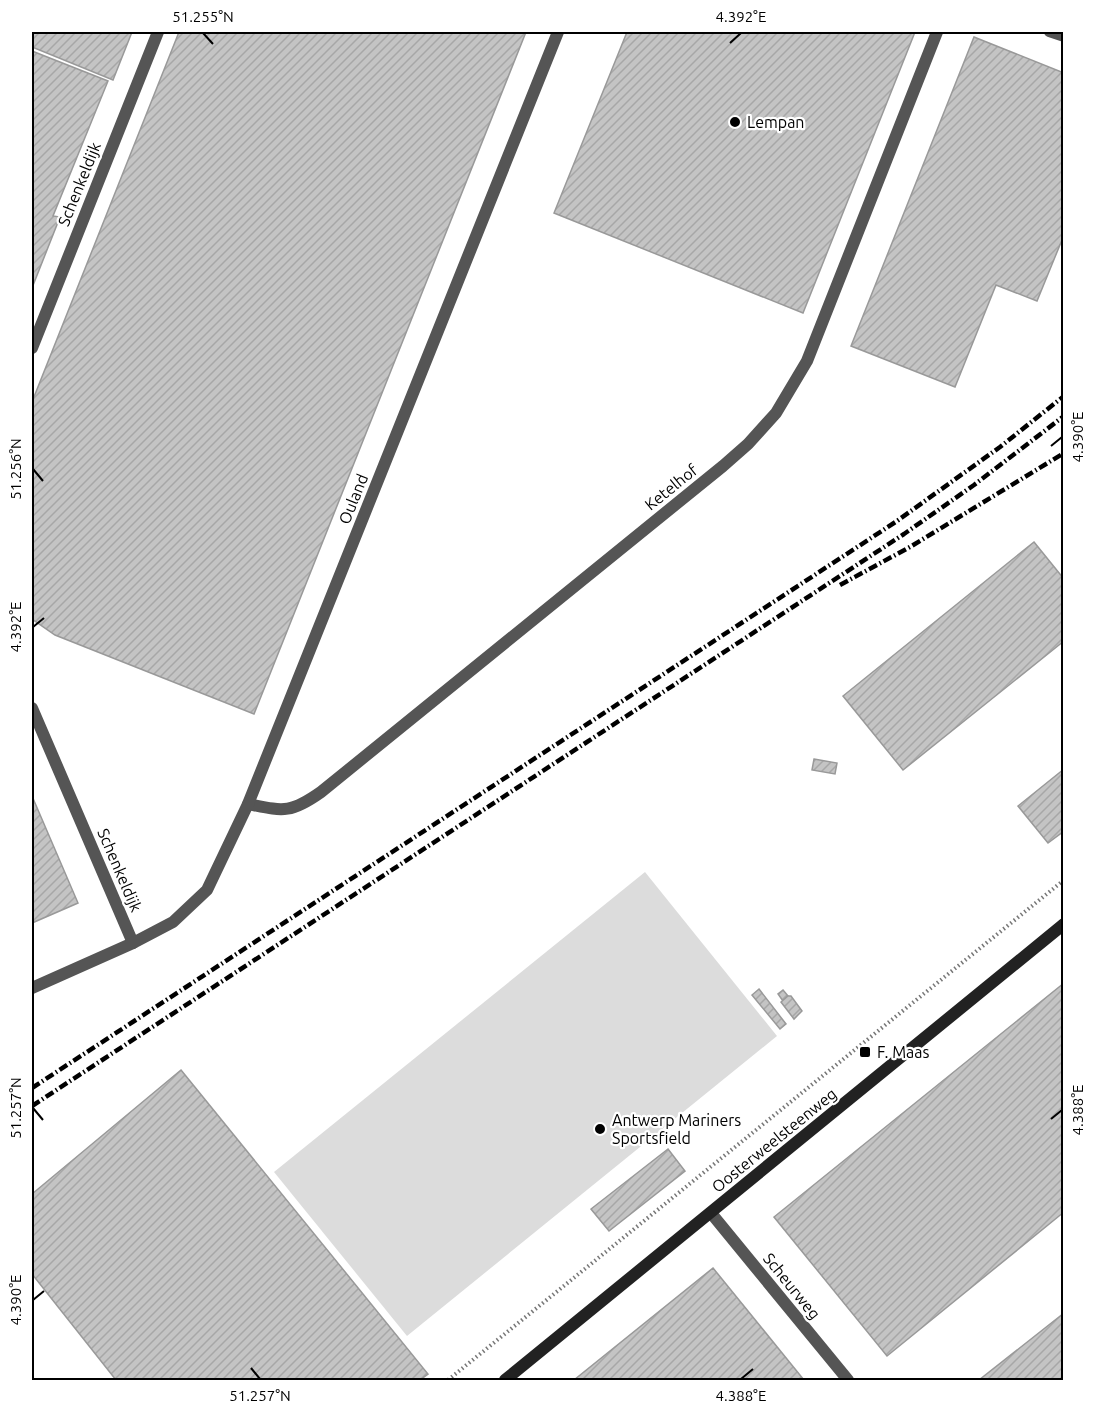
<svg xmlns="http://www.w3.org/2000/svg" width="1095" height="1412" font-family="Ubuntu,sans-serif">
<defs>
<pattern id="building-hatch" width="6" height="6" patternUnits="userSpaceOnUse" patternTransform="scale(1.5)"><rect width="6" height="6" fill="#c4c4c4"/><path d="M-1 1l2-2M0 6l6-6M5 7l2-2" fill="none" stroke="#a7a7a7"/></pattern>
</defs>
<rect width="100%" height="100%" fill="#fff"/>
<!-- grass -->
<polygon fill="#dcdcdc" points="645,872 777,1036 407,1336 274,1172"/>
<!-- building -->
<g fill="url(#building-hatch)" stroke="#999" stroke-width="1.5">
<polygon points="32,32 132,32 113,80 32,47"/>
<polygon points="179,32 526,32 254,714 55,635 32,619 32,402"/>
<polygon points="627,32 915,32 803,313 554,213"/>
<polygon points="974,37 1064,73 1064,235 1037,301 996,285 955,387 851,346"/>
<polygon points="32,51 108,81 53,216 60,217 32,288"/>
<polygon points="1034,542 1064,579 1064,641 903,770 843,696"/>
<polygon points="814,759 837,763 835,774 812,770"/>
<polygon points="1064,769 1064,831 1048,843 1018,806"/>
<polygon points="32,796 78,903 32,923"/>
<polygon points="1064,983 1064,1212 887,1356 774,1217"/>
<polygon points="759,989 786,1024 780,1029 752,995"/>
<polygon points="783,990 788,996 783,1001 778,994"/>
<polygon points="788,996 791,996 802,1011 794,1019 781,1002"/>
<polygon points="181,1070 428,1374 420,1380 116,1380 32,1274 32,1194"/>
<polygon points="668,1149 685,1171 609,1231 591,1209"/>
<polygon points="713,1268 804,1380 574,1380"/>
<polygon points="1064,1313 1064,1380 979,1380"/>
</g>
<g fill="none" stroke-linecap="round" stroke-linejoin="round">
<!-- path -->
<polyline stroke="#777" stroke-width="4" stroke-dasharray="1.5 3" stroke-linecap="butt" points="448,1380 1064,880"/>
<!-- service -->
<polyline stroke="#555" stroke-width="10" points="1049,32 1064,37"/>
<!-- minor -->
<g stroke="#555" stroke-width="12">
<polyline points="32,348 158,32"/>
<polyline points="32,708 133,943"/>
<path d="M 248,804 C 283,811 290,814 321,792 L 723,466 L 748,444 L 776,413 L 807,361 L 937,32"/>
<polyline points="32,988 133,943 173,922 207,890 248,804 558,32"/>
<polyline points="711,1213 848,1380"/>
</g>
<!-- secondary -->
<polyline stroke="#222" stroke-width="12" points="505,1380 1064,924"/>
<!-- rail -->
<g stroke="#000" stroke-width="4.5" stroke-dasharray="9 3 1.5 3" stroke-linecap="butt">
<polyline points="840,585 910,547 1064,453"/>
<polyline points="32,1088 897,521 1000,447 1064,396"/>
<polyline points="32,1106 904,534 974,485 1064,416"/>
</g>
</g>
<!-- ticks -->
<path fill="none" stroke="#000" stroke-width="2" d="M 203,33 L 213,44M 730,43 L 741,33M 1051,446 L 1062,437M 33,469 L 43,481M 33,627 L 44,618M 33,1108 L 43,1120M 1051,1119 L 1062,1110M 33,1300 L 44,1291M 251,1368 L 260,1379M 741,1379 L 753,1369"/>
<!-- markers -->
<g fill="#000" stroke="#fff" stroke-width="2">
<circle cx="735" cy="122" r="6"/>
<rect x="859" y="1046" width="12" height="12" rx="3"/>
<circle cx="600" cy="1129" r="6"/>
</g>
<g text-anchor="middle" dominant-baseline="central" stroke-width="4.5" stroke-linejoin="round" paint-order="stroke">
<!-- poi labels -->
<g font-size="16" fill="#000" stroke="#fff" text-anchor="start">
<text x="747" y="122">Lempan</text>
<text x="877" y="1052">F. Maas</text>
<text x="612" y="1120">Antwerp Mariners<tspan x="612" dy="18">Sportsfield</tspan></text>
</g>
<!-- street labels -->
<g font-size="16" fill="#000" stroke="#fff">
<text transform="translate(79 184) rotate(-68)">Schenkeldijk</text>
<text transform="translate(671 487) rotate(-39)">Ketelhof</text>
<text transform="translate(353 499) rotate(-68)">Ouland</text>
<text transform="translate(120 870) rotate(67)">Schenkeldijk</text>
<text transform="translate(774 1140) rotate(-39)">Oosterweelsteenweg</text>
<text transform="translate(792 1286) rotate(51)">Scheurweg</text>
</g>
</g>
<!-- border -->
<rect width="1095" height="1412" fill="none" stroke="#ffffff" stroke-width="66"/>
<rect x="33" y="33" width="1029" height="1346" fill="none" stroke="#000" stroke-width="2"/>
<g font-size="15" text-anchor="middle" fill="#000">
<text x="203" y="22">51.255°N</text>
<text x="741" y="22">4.392°E</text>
<text transform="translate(1078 437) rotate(-90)" y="5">4.390°E</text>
<text transform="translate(16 469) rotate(-90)" y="5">51.256°N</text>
<text transform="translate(16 627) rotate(-90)" y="5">4.392°E</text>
<text transform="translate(16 1108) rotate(-90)" y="5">51.257°N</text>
<text transform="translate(1078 1110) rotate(-90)" y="5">4.388°E</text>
<text transform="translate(16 1300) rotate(-90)" y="5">4.390°E</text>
<text x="260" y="1401">51.257°N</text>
<text x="741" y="1401">4.388°E</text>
</g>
</svg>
